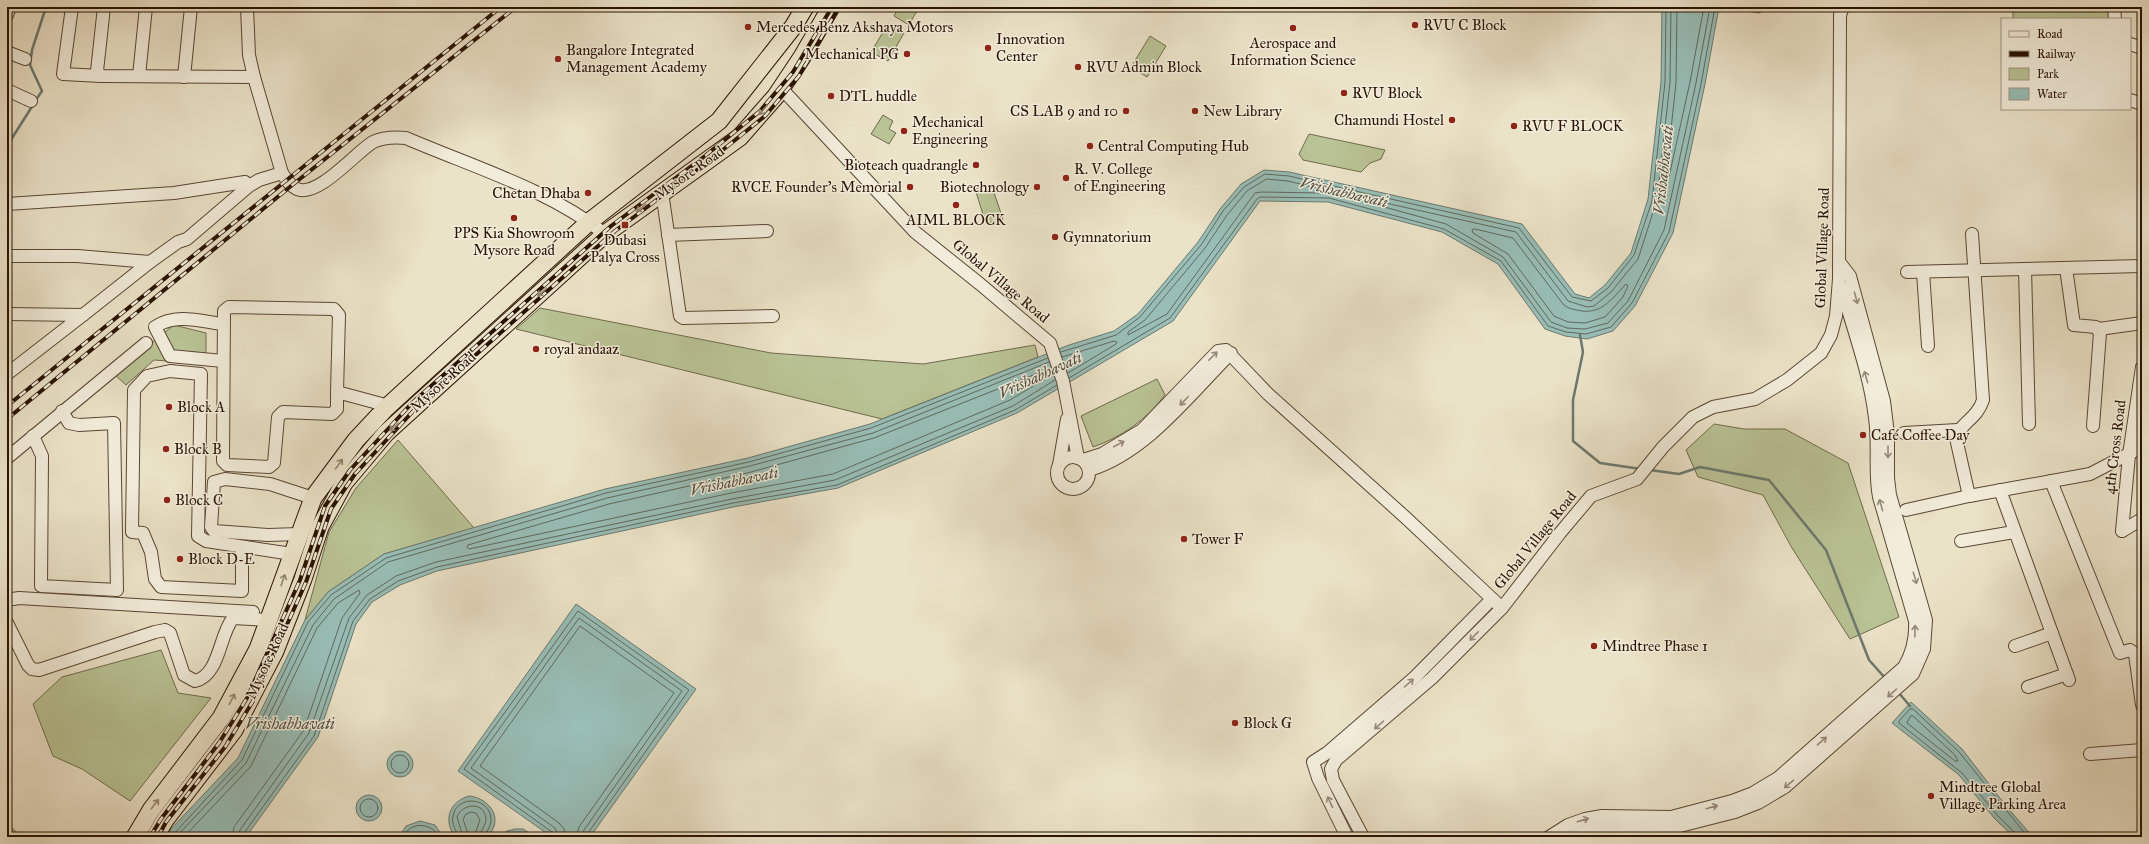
<svg xmlns="http://www.w3.org/2000/svg" width="2149" height="844" font-family="'IM FELL Great Primer',serif">
<rect width="100%" height="100%" fill="#ebe3c8"/>
<filter id="stains"><feTurbulence type="fractalNoise" baseFrequency=".005" numOctaves="4"/><feColorMatrix values="0 0 0 0 .2 0 0 0 0 .09 0 0 0 0 .02 0 0 0 .5 -.17"/></filter>
<radialGradient id="worn" r=".72"><stop offset=".6" stop-color="#630" stop-opacity="0"/><stop offset="1" stop-color="#630" stop-opacity=".3"/></radialGradient>
<!-- green -->
<g fill="#b9c395" stroke="#716a4c">
<polygon points="899,7 919,7 909,25 894,16"/>
<polygon points="1720,7 1762,7 1760,13"/>
<rect x="2013" y="7" width="98" height="12"/>
<polygon points="888,24 904,33 888,61 871,52"/>
<polygon points="1150,36 1166,46 1147,77 1131,67"/>
<polygon points="883,115 893,121 889,129 896,133 889,144 871,134"/>
<polygon points="1309,134 1385,150 1381,159 1370,163 1361,172 1303,160 1299,154"/>
<polygon points="991,184 1003,219 986,224 975,189"/>
<polygon points="540,308 771,353 923,364 1035,345 1038,357 882,419 516,329"/>
<polygon points="174,325 206,333 206,364 154,360 126,385 113,373"/>
<path d="M 1157,379 L 1165,395 C 1146,420 1122,437 1093,447 L 1081,416 Z"/>
<polygon points="1714,424 1744,429 1785,429 1848,463 1899,617 1850,639 1792,548 1763,495 1698,477 1686,450"/>
<polygon points="398,440 474,528 384,554 328,592 305,620 329,532 356,488"/>
<polygon points="161,650 178,693 211,698 130,801 82,769 53,756 33,704 62,677"/>
<polygon points="11,827 22,837 7,837 7,830"/>
</g>
<!-- water -->
<g fill="#98beb7" stroke="#6c796f">
<polygon points="1662,7 1719,7 1705,84 1673,233 1635,306 1613,331 1587,339 1565,336 1545,329 1498,264 1442,232 1328,202 1260,201 1173,321 1017,413 838,488 733,507 437,571 400,585 372,602 356,624 318,737 246,837 166,837 170,830 238,758 305,620 328,592 384,554 605,489 748,458 870,424 1069,345 1114,331 1138,314 1198,242 1220,209 1241,184 1264,170 1289,172 1522,224 1575,294 1589,298 1605,285 1631,253 1648,199 1661,82"/>
<polygon points="576,604 696,689 590,837 552,837 458,771"/>
<polygon points="1911,702 1962,749 2006,806 2033,837 2014,837 1995,819 1959,775 1892,723"/>
<circle cx="400" cy="764" r="13"/>
<circle cx="369" cy="808" r="13"/>
<path d="M 469,796 C 490,798 505,820 487,837 L 455,837 C 443,820 449,802 469,796 Z"/>
<polygon points="420,821 435,825 443,837 399,837 406,826"/>
<polygon points="515,829 523,829 535,837 500,837 507,831"/>
</g>
<g fill="none" stroke-linecap="round" stroke-linejoin="round">
<!-- shore -->
<g stroke="#60685d" stroke-width="1">
<polyline points="1671,7 1670,82 1657,200 1638,259 1611,292 1594,306 1587,307 1568,301 1516,232 1372,200 1370,203 1446,224 1503,257 1551,322 1567,328 1585,329 1608,323 1628,301 1664,230 1696,83 1710,7"/>
<polyline points="1677,7 1676,83 1666,176 1667,178 1669,177 1690,82 1704,7"/>
<polygon points="1267,179 1288,181 1321,189 1323,191 1321,193 1261,192 1255,193 1167,314 1128,335 1128,332 1145,320 1205,248 1227,215 1247,191"/>
<path d="M 1475,229 L 1513,238 L 1563,304 C 1567,308 1571,309 1577,310 C 1600,316 1611,300 1626,284 L 1628,286 L 1623,297 L 1605,317 L 1585,323 L 1568,322 L 1554,316 L 1508,254 L 1473,233 L 1472,230 Z"/>
<polyline points="1061,352 1116,335 1140,317 1201,245 1223,211 1244,187 1265,174 1289,176 1519,228 1572,297 1591,301 1608,288 1634,255 1652,201 1665,82 1666,7"/>
<polyline points="1062,357 1114,341 1117,342 1116,344 1068,373"/>
<polyline points="1051,368 874,438 751,472 609,504 468,545 467,547 469,549 731,493 833,474 1010,400 1053,374"/>
<polyline points="1069,378 1170,318 1257,199 1260,197 1329,198 1444,229 1501,261 1548,326 1566,332 1586,334 1611,327 1632,303 1669,232 1701,84 1715,7"/>
<polygon points="1911,716 1913,716 1955,755 1958,761 1955,761 1907,723"/>
<circle cx="400" cy="764" r="9"/>
<circle cx="369" cy="808" r="9"/>
<polyline points="171,837 242,760 308,622 331,595 386,558 606,493 749,462 871,428 1048,358"/>
<polyline points="176,837 246,763 313,625 334,599 388,562 607,498 750,466 873,433 1049,362"/>
<polyline points="184,837 251,766 317,628 338,603 359,590 360,593 342,618 304,730 234,827 232,837"/>
<polyline points="238,837 240,830 309,733 349,618 367,595 396,576 436,562 732,499 835,480 1013,406 1055,380"/>
<polyline points="243,837 244,833 314,736 353,621 370,599 398,581 437,567 733,503 837,485 1015,410 1057,385"/>
<path d="M 403,837 C 410,821 432,822 439,837"/>
<path d="M 458,837 C 457,830 451,825 453,816 C 457,794 491,797 491,820 C 491,827 486,831 485,837"/>
<path d="M 463,837 L 457,817 C 462,803 485,801 486,819 C 486,826 480,830 480,837"/>
<polyline points="469,837 463,819 466,814 471,812 476,813 480,820 474,837"/>
<polyline points="554,837 552,832 464,769 578,611 689,690 588,833 587,837"/>
<polyline points="559,837 555,828 471,768 579,618 682,691 584,830 582,837"/>
<polyline points="565,837 564,829 559,823 480,766 580,626 674,693 579,827 576,837"/>
<polyline points="2016,837 2015,833 1998,816 1962,773 1899,723 1899,721 1910,709 1913,709 1959,752 2028,837"/>
</g>
<!-- stream -->
<g stroke="#6c796f" stroke-width="2.5">
<polyline points="35,101 42,91 30,65 32,50 46,7"/>
<polyline points="7,146 33,105"/>
<polyline points="1580,335 1583,352 1573,400 1573,441 1600,463 1641,469"/>
<polyline points="1650,470 1679,474 1700,467 1769,480 1826,550 1869,660 1886,679"/>
<polyline points="1898,692 1910,706"/>
</g>
<!-- minor casing -->
<g stroke="#5a4634" stroke-width="14">
<g id="minor">
<polyline points="72,7 63,74 101,76"/>
<polyline points="104,7 97,71 101,76 254,77"/>
<path d="M 247,7 L 249,55 L 254,77 L 282,173 C 286,179 290,186 297,189 C 318,198 356,152 373,142 C 384,137 395,137 406,138 C 473,167 548,189 605,234"/>
<polyline points="2114,7 2115,19"/>
<polyline points="7,15 10,7"/>
<polyline points="2130,44 2142,48"/>
<polyline points="7,52 25,59"/>
<polyline points="139,76 146,7"/>
<polyline points="184,77 191,7"/>
<polyline points="781,88 915,232 980,284 1050,343 1063,381 1078,458"/>
<polyline points="7,90 31,101"/>
<polyline points="2130,100 2142,104"/>
<polyline points="662,192 680,316 683,318 773,316"/>
<polyline points="7,204 174,193 245,182"/>
<polyline points="668,235 767,231"/>
<polyline points="7,256 77,256 150,262"/>
<polyline points="2066,268 2074,325 2096,327 2100,333 2093,426"/>
<polyline points="2025,269 2029,424"/>
<polyline points="1907,272 2142,266"/>
<polyline points="1923,272 1928,346"/>
<polyline points="7,314 83,315 150,262 178,242 187,239 249,186 259,180 282,173"/>
<path d="M 222,324 C 200,321 175,313 155,327 L 170,356 L 223,361"/>
<polyline points="2099,329 2142,323"/>
<polyline points="7,374 83,315"/>
<polyline points="337,392 337,409 332,414 283,412 278,417 274,463 269,467 227,465 223,461 224,311 229,307 334,309 339,315 337,392 389,406"/>
<polyline points="1904,433 1958,430"/>
<polyline points="33,436 42,456 41,586 117,590 114,423 79,425 69,423 62,411"/>
<circle cx="1073" cy="473" r="16"/>
<polyline points="7,458 146,343"/>
<polyline points="1083,460 1102,454 1142,430 1218,351 1226,350 1268,394 1405,517 1502,608"/>
<polyline points="1059,465 1067,419"/>
<path d="M 1089,470 C 1146,453 1190,394 1231,353"/>
<polyline points="2051,481 2120,653 2130,650 2135,654 2142,705"/>
<polyline points="2000,490 2069,680"/>
<path d="M 1969,496 L 1956,438 C 1961,422 1977,419 1983,400 L 1972,234"/>
<polyline points="1906,510 1969,496 2090,474 2142,447"/>
<polyline points="2122,531 2129,455 2142,367"/>
<polyline points="2122,531 2142,519"/>
<polyline points="299,534 268,535 214,531 211,527 214,482 225,479 270,484 313,498"/>
<polyline points="1961,541 2014,532"/>
<polyline points="242,547 242,591 161,587 155,579 151,552 143,533 132,532 134,390 147,376 170,371 201,374 198,536 206,541 292,554"/>
<polyline points="7,600 19,598 253,612"/>
<path d="M 7,623 L 28,665 L 32,669 L 39,670 L 155,632 L 165,630 L 170,633 L 184,675 L 195,681 C 220,675 219,635 233,618 L 269,620"/>
<polyline points="2015,646 2052,633"/>
<polyline points="2028,687 2067,674"/>
<polyline points="2090,754 2142,750"/>
<polyline points="1347,837 1318,778 1313,762 1327,753 1415,677 1492,599"/>
<polyline points="1363,837 1333,780 1331,769 1336,760 1432,678 1502,608 1560,533 1591,496 1637,479 1663,447 1693,417 1713,407 1755,399 1787,380 1821,353 1831,335 1836,316 1839,279 1840,15 1843,7"/>
<path d="M 1549,837 L 1568,825 L 1585,819 L 1602,816 L 1671,817 L 1732,801 L 1753,793 L 1778,778 L 1904,667 C 1913,652 1916,638 1915,621 L 1879,497 C 1874,472 1879,445 1875,418 C 1870,374 1853,329 1841,286"/>
<polyline points="1570,837 1588,830 1602,827 1672,828 1735,812 1758,803 1785,787 1913,674 1924,649 1926,620 1890,495 1888,478 1888,434 1884,401 1850,276 1840,263"/>
</g>
</g>
<!-- highway casing -->
<g stroke="#291203" stroke-width="19">
<g id="highway">
<polyline points="135,837 151,810 221,718 258,649 313,498 356,440 386,408 589,222 719,121 793,27 805,7"/>
<polyline points="155,837 165,820 234,730 275,651 303,579 320,527 344,483 386,433 605,234 740,137 776,96 802,57 831,7"/>
</g>
</g>
<!-- minor -->
<use href="#minor" stroke="#f2eddb" stroke-width="12"/>
<!-- highway -->
<use href="#highway" stroke="#ebe3c8" stroke-width="17"/>
<!-- rail casing -->
<g stroke="#291203" stroke-width="4">
<g id="rail">
<polyline points="7,406 501,7"/>
<polyline points="7,419 291,186 516,7"/>
<polyline points="150,837 161,819 219,743 247,698 300,580 325,506 350,470 412,403 611,226 705,156 760,111 793,72 832,7"/>
<polyline points="158,837 166,822 225,747 253,701 306,582 331,509 355,474 416,408 615,231 709,161 765,116 799,76 839,7"/>
</g>
</g>
<!-- rail -->
<use href="#rail" stroke="#f2eddb" stroke-width="2.5" stroke-dasharray="8" stroke-linecap="butt"/>
</g>
<!-- one-way arrows -->
<defs><path id="oneway-shaft" d="M-6 0H5M1.5-3L5.5 0L1.5 3" fill="none" stroke-width="1.6" stroke-linecap="round" stroke-linejoin="round"/></defs>
<g stroke="#94856f">
<use href="#oneway-shaft" transform="translate(763 110) rotate(131)"/>
<use href="#oneway-shaft" transform="translate(641 208) rotate(144)"/>
<use href="#oneway-shaft" transform="translate(542 292) rotate(138)"/>
<use href="#oneway-shaft" transform="translate(394 427) rotate(138)"/>
<use href="#oneway-shaft" transform="translate(339 464) rotate(-54)"/>
<use href="#oneway-shaft" transform="translate(283 580) rotate(-71)"/>
<use href="#oneway-shaft" transform="translate(232 699) rotate(-62)"/>
<use href="#oneway-shaft" transform="translate(155 804) rotate(-52)"/>
</g>
<g stroke="#988a7a">
<use href="#oneway-shaft" transform="translate(1856 298) rotate(75)"/>
<use href="#oneway-shaft" transform="translate(1213 356) rotate(-45)"/>
<use href="#oneway-shaft" transform="translate(1866 377) rotate(-106)"/>
<use href="#oneway-shaft" transform="translate(1184 401) rotate(134)"/>
<use href="#oneway-shaft" transform="translate(1119 444) rotate(-28)"/>
<use href="#oneway-shaft" transform="translate(1888 452) rotate(90)"/>
<use href="#oneway-shaft" transform="translate(1881 505) rotate(-106)"/>
<use href="#oneway-shaft" transform="translate(1915 578) rotate(73)"/>
<use href="#oneway-shaft" transform="translate(1915 631) rotate(-89)"/>
<use href="#oneway-shaft" transform="translate(1474 636) rotate(135)"/>
<use href="#oneway-shaft" transform="translate(1409 683) rotate(-42)"/>
<use href="#oneway-shaft" transform="translate(1892 693) rotate(138)"/>
<use href="#oneway-shaft" transform="translate(1379 725) rotate(139)"/>
<use href="#oneway-shaft" transform="translate(1822 741) rotate(-41)"/>
<use href="#oneway-shaft" transform="translate(1789 784) rotate(140)"/>
<use href="#oneway-shaft" transform="translate(1330 802) rotate(-116)"/>
<use href="#oneway-shaft" transform="translate(1712 807) rotate(-16)"/>
<use href="#oneway-shaft" transform="translate(1583 820) rotate(-16)"/>
</g>
<!-- markers -->
<g fill="#8f2418" stroke="#f2eddb" stroke-width="1.5">
<circle cx="1415" cy="25" r="4"/>
<circle cx="748" cy="27" r="4"/>
<circle cx="1293" cy="28" r="4"/>
<circle cx="988" cy="48" r="4"/>
<circle cx="907" cy="54" r="4"/>
<circle cx="558" cy="59" r="4"/>
<circle cx="1078" cy="67" r="4"/>
<circle cx="1344" cy="93" r="4"/>
<circle cx="831" cy="96" r="4"/>
<circle cx="1126" cy="111" r="4"/>
<circle cx="1195" cy="111" r="4"/>
<circle cx="1452" cy="120" r="4"/>
<circle cx="1514" cy="126" r="4"/>
<circle cx="904" cy="131" r="4"/>
<circle cx="1090" cy="146" r="4"/>
<circle cx="976" cy="165" r="4"/>
<circle cx="1066" cy="178" r="4"/>
<circle cx="910" cy="187" r="4"/>
<circle cx="1037" cy="187" r="4"/>
<circle cx="588" cy="193" r="4"/>
<circle cx="956" cy="205" r="4"/>
<circle cx="514" cy="218" r="4"/>
<rect x="621" y="221" width="8" height="8" rx="2"/>
<circle cx="1055" cy="237" r="4"/>
<circle cx="536" cy="349" r="4"/>
<circle cx="169" cy="407" r="4"/>
<circle cx="1863" cy="435" r="4"/>
<circle cx="166" cy="449" r="4"/>
<circle cx="167" cy="500" r="4"/>
<circle cx="1184" cy="539" r="4"/>
<circle cx="180" cy="559" r="4"/>
<circle cx="1594" cy="646" r="4"/>
<circle cx="1235" cy="723" r="4"/>
<circle cx="1931" cy="796" r="4"/>
</g>
<g text-anchor="middle" dominant-baseline="central" stroke-width="3" stroke-linejoin="round" paint-order="stroke">
<!-- poi labels -->
<g font-size="15" fill="#291203" stroke="#f2eddb" text-anchor="start">
<text x="1423" y="25">RVU C Block</text>
<text x="756" y="27">Mercedes Benz Akshaya Motors</text>
<text x="996" y="39">Innovation<tspan x="996" dy="17">Center</tspan></text>
<text x="1293" y="43" text-anchor="middle">Aerospace and<tspan x="1293" dy="17">Information Science</tspan></text>
<text x="566" y="50">Bangalore Integrated<tspan x="566" dy="17">Management Academy</tspan></text>
<text x="899" y="54" text-anchor="end">Mechanical PG</text>
<text x="1086" y="67">RVU Admin Block</text>
<text x="1352" y="93">RVU Block</text>
<text x="839" y="96">DTL huddle</text>
<text x="1118" y="111" text-anchor="end">CS LAB 9 and 10</text>
<text x="1203" y="111">New Library</text>
<text x="1444" y="120" text-anchor="end">Chamundi Hostel</text>
<text x="912" y="122">Mechanical<tspan x="912" dy="17">Engineering</tspan></text>
<text x="1522" y="126">RVU F BLOCK</text>
<text x="1098" y="146">Central Computing Hub</text>
<text x="968" y="165" text-anchor="end">Bioteach quadrangle</text>
<text x="1074" y="169">R. V. College<tspan x="1074" dy="17">of Engineering</tspan></text>
<text x="902" y="187" text-anchor="end">RVCE Founder's Memorial</text>
<text x="1029" y="187" text-anchor="end">Biotechnology</text>
<text x="580" y="193" text-anchor="end">Chetan Dhaba</text>
<text x="956" y="220" text-anchor="middle">AIML BLOCK</text>
<text x="514" y="233" text-anchor="middle">PPS Kia Showroom<tspan x="514" dy="17">Mysore Road</tspan></text>
<text x="1063" y="237">Gymnatorium</text>
<text x="625" y="240" text-anchor="middle">Dubasi<tspan x="625" dy="17">Palya Cross</tspan></text>
<text x="544" y="349">royal andaaz</text>
<text x="177" y="407">Block A</text>
<text x="1871" y="435">Café Coffee Day</text>
<text x="174" y="449">Block B</text>
<text x="175" y="500">Block C</text>
<text x="1192" y="539">Tower F</text>
<text x="188" y="559">Block D-E</text>
<text x="1602" y="646">Mindtree Phase 1</text>
<text x="1243" y="723">Block G</text>
<text x="1939" y="787">Mindtree Global<tspan x="1939" dy="17">Village, Parking Area</tspan></text>
</g>
<!-- street labels -->
<g font-size="15" fill="#291203" stroke="#f2eddb">
<text transform="translate(689 173) rotate(-35)">Mysore Road</text>
<text transform="translate(1822 248) rotate(-88)">Global Village Road</text>
<text transform="translate(1001 281) rotate(40)">Global Village Road</text>
<text transform="translate(443 382) rotate(-42)">Mysore Road</text>
<text transform="translate(2115 447) rotate(-83)">4th Cross Road</text>
<text transform="translate(1535 540) rotate(-51)">Global Village Road</text>
<text transform="translate(267 661) rotate(-65)">Mysore Road</text>
</g>
<!-- water labels -->
<g font-size="16" font-style="italic" fill="#504e42" stroke="#f2eddb">
<text transform="translate(1663 170) rotate(-84)">Vrishabhavati</text>
<text transform="translate(1344 192) rotate(13)">Vrishabhavati</text>
<text transform="translate(1040 375) rotate(-25)">Vrishabhavati</text>
<text transform="translate(734 481) rotate(-12)">Vrishabhavati</text>
<text x="290" y="723">Vrishabhavati</text>
</g>
</g>
<!-- margin -->
<rect width="2149" height="844" fill="none" stroke="#ebe3c8" stroke-width="24"/>
<rect x="8" y="8" width="2133" height="828" fill="none" stroke="#291203" stroke-width="2"/>
<rect x="12" y="12" width="2125" height="820" fill="none" stroke="#291203"/>
<!-- legend -->
<rect x="2001" y="18" width="130" height="92" fill="#f2eddb" stroke="#a29585"/>
<rect x="2009" y="31" width="20" height="6" fill="#f2eddb" stroke="#a29585"/>
<text x="2037" y="38" font-size="12" fill="#291203">Road</text>
<rect x="2009" y="51" width="20" height="6" fill="#291203" stroke="#a29585"/>
<text x="2037" y="58" font-size="12" fill="#291203">Railway</text>
<rect x="2009" y="68" width="20" height="12" fill="#b9c395" stroke="#a29585"/>
<text x="2037" y="78" font-size="12" fill="#291203">Park</text>
<rect x="2009" y="88" width="20" height="12" fill="#98beb7" stroke="#a29585"/>
<text x="2037" y="98" font-size="12" fill="#291203">Water</text>
<rect width="100%" height="100%" filter="url(#stains)"/>
<rect width="100%" height="100%" fill="url(#worn)"/>
</svg>
